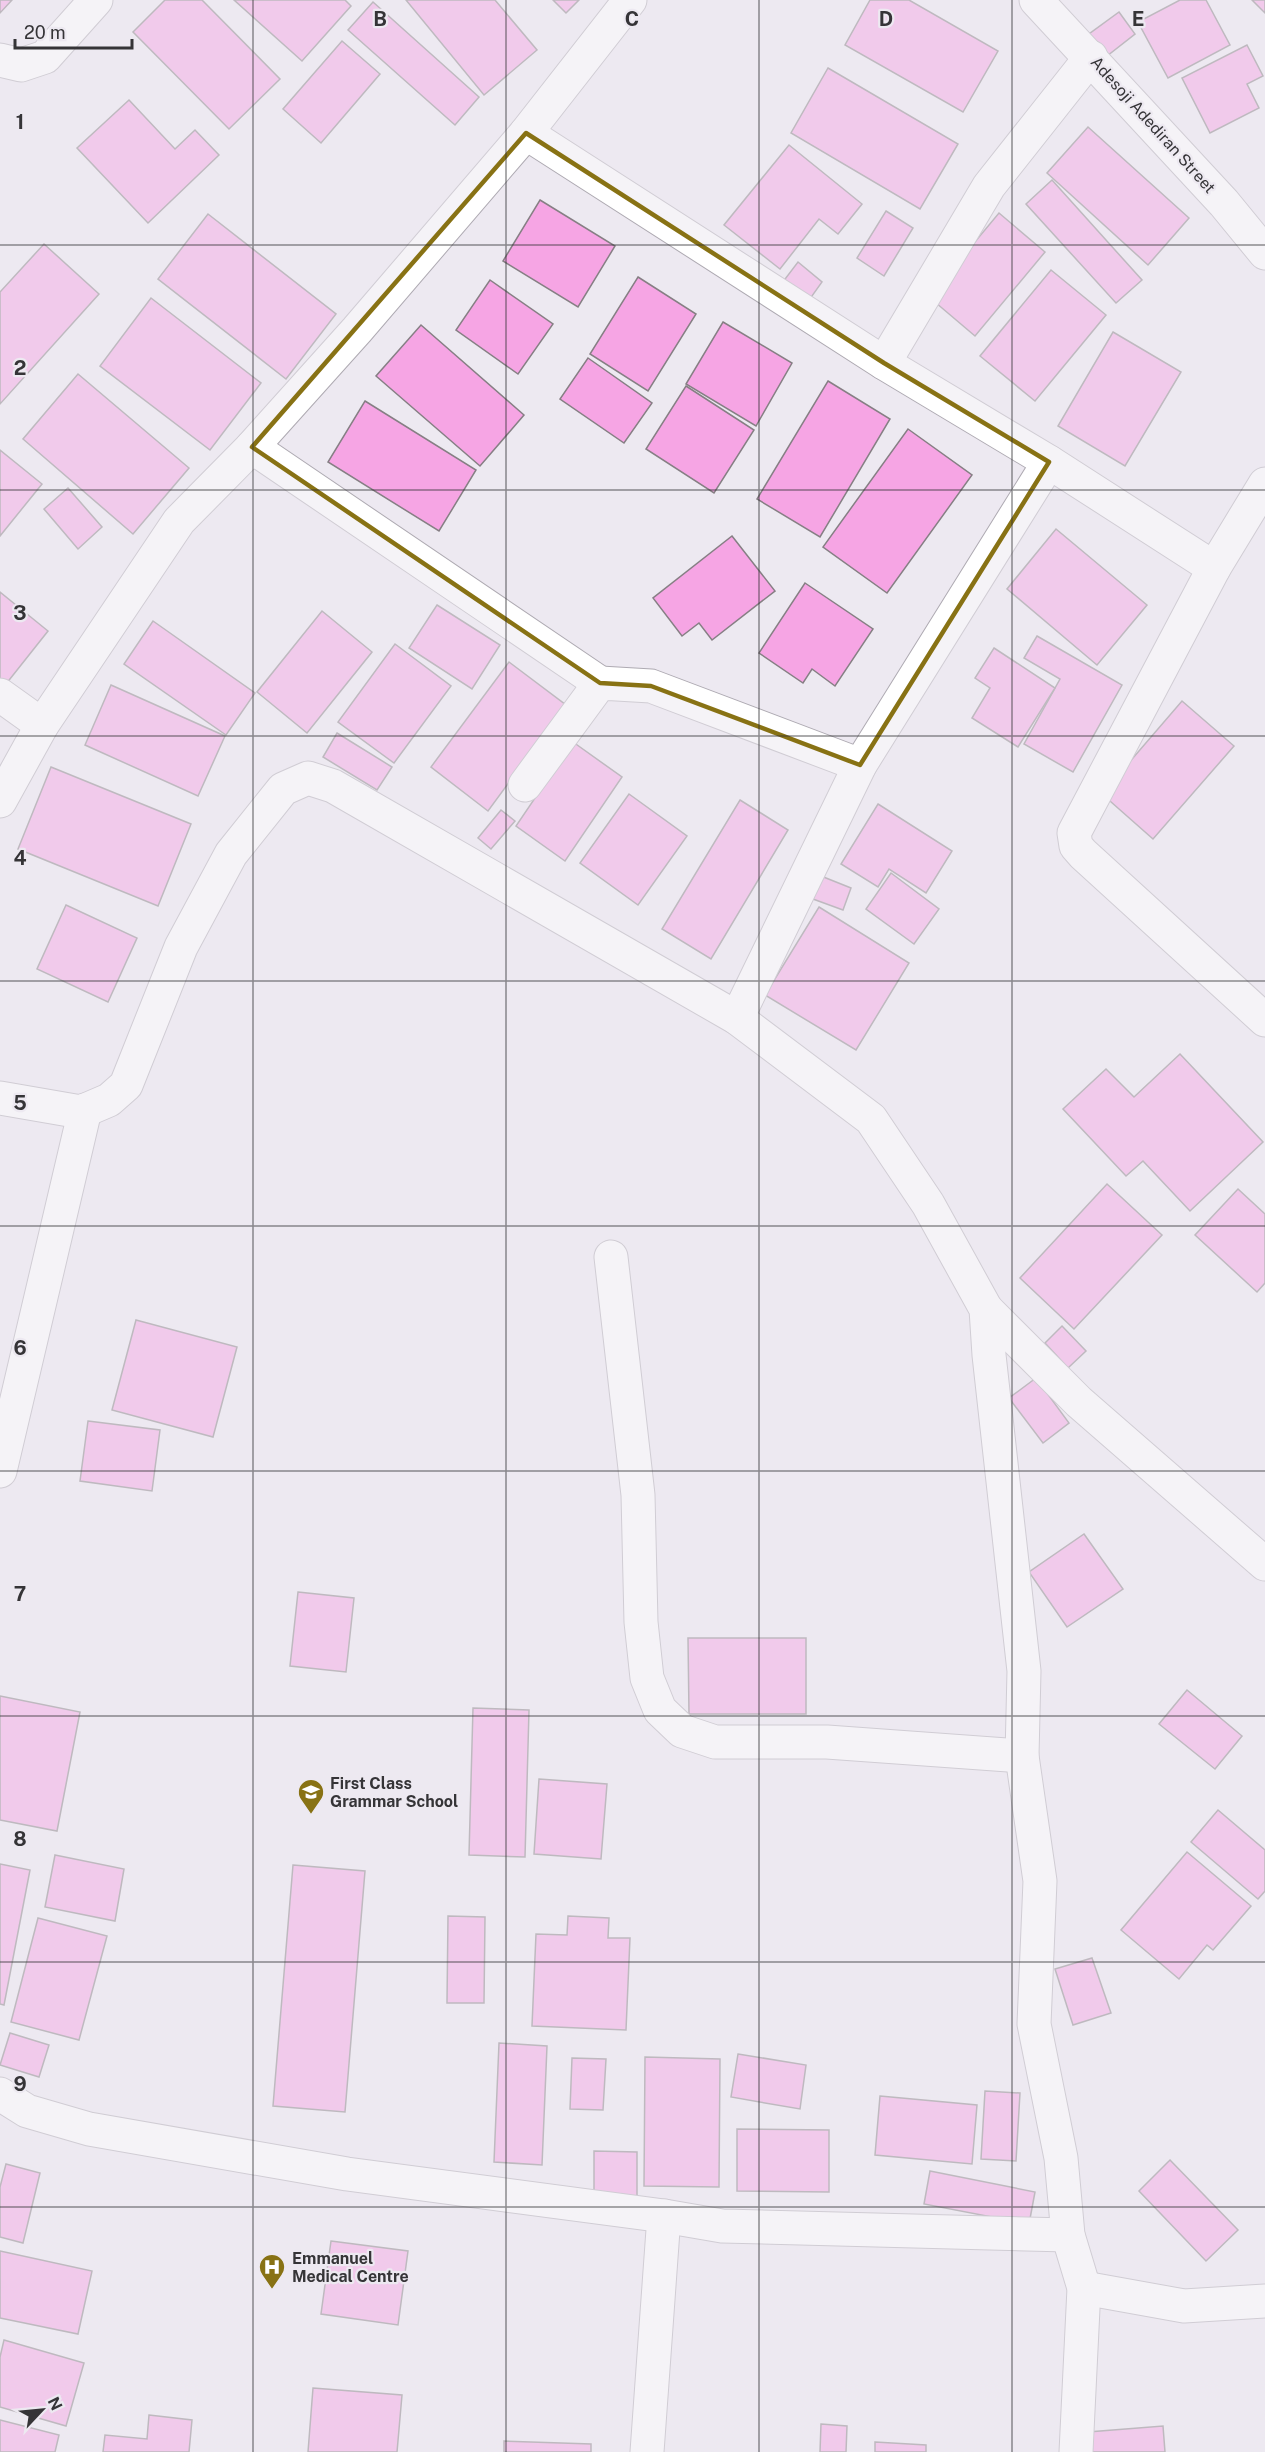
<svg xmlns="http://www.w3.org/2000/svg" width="1265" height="2452" font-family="'Public Sans',sans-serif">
<rect width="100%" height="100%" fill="#ede9f1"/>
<!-- building -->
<g fill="#f6a5e4" stroke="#867f84" stroke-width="1.5">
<polygon points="0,0 12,0 0,13"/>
<polygon points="165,0 202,0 280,79 229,129 133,32"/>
<polygon points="234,0 345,0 351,6 302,61"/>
<polygon points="406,0 495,0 537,50 484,95"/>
<polygon points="553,0 579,0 566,13"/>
<polygon points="870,0 909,0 998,51 963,112 845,45"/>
<polygon points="1180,0 1206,0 1230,45 1168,78 1138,22"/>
<polygon points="1252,0 1265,0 1265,13"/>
<polygon points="373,2 479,97 455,125 348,30"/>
<polygon points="1119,12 1135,34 1107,56 1089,34"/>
<polygon points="342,41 380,74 321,143 283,109"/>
<polygon points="1247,45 1263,76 1247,84 1259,108 1210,133 1182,78"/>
<polygon points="828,68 958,144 920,209 791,133"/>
<polygon points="129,100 175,149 195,130 219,155 148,223 77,148"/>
<polygon points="1088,127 1189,218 1148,265 1047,173"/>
<polygon points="789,145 862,204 838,234 819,219 780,269 724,225"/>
<polygon points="1052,180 1142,280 1116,303 1026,204"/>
<polygon points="540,200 615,246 578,307 503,261"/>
<polygon points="886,211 913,228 884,276 857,258"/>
<polygon points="999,213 1045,252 975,336 929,297"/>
<polygon points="208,214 336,314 286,379 158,279"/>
<polygon points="44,244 99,294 0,404 0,292"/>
<polygon points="798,262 822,282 807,303 782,283"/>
<polygon points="1051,270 1106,315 1035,401 980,356"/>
<polygon points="638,277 696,314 648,391 590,354"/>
<polygon points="490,280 553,324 518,374 456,330"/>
<polygon points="151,298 261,383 210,450 100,366"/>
<polygon points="723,322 792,363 756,426 686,384"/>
<polygon points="421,325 524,415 480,466 376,376"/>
<polygon points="1113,332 1181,372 1125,466 1058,426"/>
<polygon points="588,358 652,403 624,443 560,399"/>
<polygon points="78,374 189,468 133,534 23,439"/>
<polygon points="828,381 890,419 820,537 757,499"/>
<polygon points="686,386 754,430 714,493 646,449"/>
<polygon points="365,401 476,470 439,531 328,462"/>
<polygon points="908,429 972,475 887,593 823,547"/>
<polygon points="0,450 42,484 0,536"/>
<polygon points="68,488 102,527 78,549 44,509"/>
<polygon points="1056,529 1147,605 1097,665 1007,589"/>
<polygon points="732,536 775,591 712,640 699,623 682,636 653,598"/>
<polygon points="805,583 873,629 835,686 812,669 803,683 759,653"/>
<polygon points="0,592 48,631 6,684 0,680"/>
<polygon points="437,605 500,645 472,689 409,648"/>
<polygon points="322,611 372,652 307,733 257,692"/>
<polygon points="153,621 255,693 226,735 124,664"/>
<polygon points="1037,636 1122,685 1073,772 1024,744 1060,679 1024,658"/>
<polygon points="395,644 451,686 394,763 338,722"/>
<polygon points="994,648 1055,688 1018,747 972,718 990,688 975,678"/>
<polygon points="509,662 566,705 488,811 431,767"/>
<polygon points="111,685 225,736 198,796 85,745"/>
<polygon points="1182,701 1234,746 1153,839 1102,794"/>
<polygon points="337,733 392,767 377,790 323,757"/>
<polygon points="573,742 622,777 565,861 516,826"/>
<polygon points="51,767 191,824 158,906 18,849"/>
<polygon points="629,794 687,836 638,905 580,863"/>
<polygon points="740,800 788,830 711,959 662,929"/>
<polygon points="878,804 952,851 926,893 889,869 878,887 841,864"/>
<polygon points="501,810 515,821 491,849 478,838"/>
<polygon points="811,872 851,888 843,910 802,895"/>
<polygon points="891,873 939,909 914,944 866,909"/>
<polygon points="66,905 137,938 108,1002 37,969"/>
<polygon points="819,907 909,963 856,1050 765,995"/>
<polygon points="1180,1054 1263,1142 1190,1211 1143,1161 1126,1176 1063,1109 1106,1069 1134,1097"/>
<polygon points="1107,1184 1162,1235 1074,1329 1020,1278"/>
<polygon points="1238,1189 1265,1214 1265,1283 1257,1292 1195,1235"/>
<polygon points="136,1320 237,1347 213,1437 112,1410"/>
<polygon points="1062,1326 1086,1351 1068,1368 1045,1343"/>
<polygon points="1036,1378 1069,1423 1043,1443 1009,1398"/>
<polygon points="88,1421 160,1430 152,1491 80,1481"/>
<polygon points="1084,1534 1123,1589 1067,1627 1029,1572"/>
<polygon points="298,1592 354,1598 346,1672 290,1666"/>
<polygon points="688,1638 806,1638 806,1714 689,1714"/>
<polygon points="1187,1690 1242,1736 1215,1769 1159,1724"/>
<polygon points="0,1696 80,1712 57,1831 0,1820"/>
<polygon points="473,1708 529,1710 525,1857 469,1855"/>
<polygon points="539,1779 607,1784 601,1859 534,1854"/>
<polygon points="1218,1810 1265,1850 1265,1891 1258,1899 1191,1842"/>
<polygon points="1187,1852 1251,1906 1213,1950 1207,1945 1179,1979 1121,1930"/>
<polygon points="55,1855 124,1869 115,1921 45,1907"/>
<polygon points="0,1864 30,1870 4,2005 0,2004"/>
<polygon points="293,1865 365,1871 345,2112 273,2106"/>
<polygon points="448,1916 485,1917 484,2003 447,2003"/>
<polygon points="568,1916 609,1918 608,1938 630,1938 626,2030 532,2026 536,1934 567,1935"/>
<polygon points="38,1918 107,1936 79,2040 11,2022"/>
<polygon points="1092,1958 1111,2013 1073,2025 1055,1969"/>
<polygon points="10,2033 49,2045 39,2077 0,2065"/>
<polygon points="499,2043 547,2046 542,2165 494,2162"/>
<polygon points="738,2054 806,2065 800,2109 731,2097"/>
<polygon points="645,2057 720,2059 719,2187 644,2186"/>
<polygon points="572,2058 606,2059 603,2110 570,2109"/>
<polygon points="985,2091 1020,2093 1016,2161 981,2159"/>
<polygon points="880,2096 977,2105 972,2164 875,2155"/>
<polygon points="737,2129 829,2130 829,2192 737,2191"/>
<polygon points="594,2151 637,2152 637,2197 594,2196"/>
<polygon points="1170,2160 1238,2230 1206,2261 1139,2191"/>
<polygon points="6,2164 40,2173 23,2243 0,2237 0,2187"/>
<polygon points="930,2171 1035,2192 1029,2224 924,2204"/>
<polygon points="331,2241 408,2251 398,2325 321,2314"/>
<polygon points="0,2251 92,2271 78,2334 0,2318"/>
<polygon points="4,2340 84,2363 66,2426 0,2407 0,2357"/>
<polygon points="313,2388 402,2395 397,2452 308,2452"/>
<polygon points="149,2415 192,2420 189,2452 103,2452 105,2435 147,2439"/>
<polygon points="0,2420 59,2435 55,2452 0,2452"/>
<polygon points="821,2424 847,2426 846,2452 820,2452"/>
<polygon points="1163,2426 1165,2452 1090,2452 1088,2432"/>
<polygon points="504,2441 591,2444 591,2452 504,2452"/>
<polygon points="875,2442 926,2445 926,2452 875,2452"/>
</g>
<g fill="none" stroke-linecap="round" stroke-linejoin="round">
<!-- street casing -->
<g stroke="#aeaab2" stroke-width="35">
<g id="street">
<polyline points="1036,0 1224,203 1265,253"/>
<polyline points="0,60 21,65 45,57 96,0"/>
<polyline points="526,133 884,363 1049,462 1214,568"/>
<polyline points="884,363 989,186 1091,57"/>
<polyline points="252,447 600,683"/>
<polyline points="1265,484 1214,568 1074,833 1076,846 1083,854 1265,1020"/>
<polyline points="0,695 42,725"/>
<polyline points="525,785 600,683 651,686 860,765"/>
<polyline points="0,801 42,725 179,521 252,447 357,330 526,133 630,0"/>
<polyline points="737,1018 860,765 1049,462"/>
<polyline points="0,1098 81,1112 109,1100 126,1085 181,947 231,854 283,789 308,778 333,786 737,1018 871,1119 928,1204 986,1309 989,1355 1024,1671 1022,1756 1040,1881 1034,2024 1061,2158 1068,2235 1084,2288 1076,2452"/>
<polyline points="611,1257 638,1495 641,1622 647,1678 660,1710 682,1731 715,1742 827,1742 1022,1756"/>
<polyline points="986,1309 1079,1402 1265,1564"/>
<polyline points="0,1471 85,1110"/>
<polyline points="0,2094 27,2111 89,2129 347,2174 664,2216 722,2226 1068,2235"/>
<polyline points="1084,2288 1184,2306 1265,2301"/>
<polyline points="647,2452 664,2216"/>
</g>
</g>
<!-- street -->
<use href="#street" stroke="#fff" stroke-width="33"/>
</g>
<!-- marked area -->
<path d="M0 0H1265V2452H0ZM 526,133 L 884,363 L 1049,462 L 860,765 L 651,686 L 600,683 L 252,447 Z" fill="#ede9f1" fill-opacity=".55" fill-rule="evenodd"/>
<path fill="none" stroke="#887214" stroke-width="4.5" stroke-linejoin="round" d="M 526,133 L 884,363 L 1049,462 L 860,765 L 651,686 L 600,683 L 252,447 Z"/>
<!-- grid -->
<path fill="none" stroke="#353437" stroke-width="1.5" stroke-opacity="0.55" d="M 253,0 L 253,2452M 506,0 L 506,2452M 759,0 L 759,2452M 1012,0 L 1012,2452M 0,245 L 1265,245M 0,490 L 1265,490M 0,736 L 1265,736M 0,981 L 1265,981M 0,1226 L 1265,1226M 0,1471 L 1265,1471M 0,1716 L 1265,1716M 0,1962 L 1265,1962M 0,2207 L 1265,2207"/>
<!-- icons -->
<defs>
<g id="school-pin" transform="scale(1.35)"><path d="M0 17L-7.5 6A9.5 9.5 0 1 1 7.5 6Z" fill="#887214" stroke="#ede9f1"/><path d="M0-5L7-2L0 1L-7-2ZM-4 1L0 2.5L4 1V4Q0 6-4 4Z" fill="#fff"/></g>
<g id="hospital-pin" transform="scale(1.35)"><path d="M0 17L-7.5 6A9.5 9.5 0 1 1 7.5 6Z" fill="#887214" stroke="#ede9f1"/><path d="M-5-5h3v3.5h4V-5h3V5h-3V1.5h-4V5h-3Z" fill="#fff"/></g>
</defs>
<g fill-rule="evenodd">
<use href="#school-pin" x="311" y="1792"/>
<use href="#hospital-pin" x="272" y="2267"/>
</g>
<g text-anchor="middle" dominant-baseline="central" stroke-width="4.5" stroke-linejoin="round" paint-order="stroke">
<!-- street labels -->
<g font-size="16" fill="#353437" stroke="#ede9f1">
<text transform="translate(1153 125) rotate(48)">Adesoji Adediran Street</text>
</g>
<!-- poi labels -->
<g font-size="16" font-weight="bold" fill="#353437" stroke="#ede9f1" text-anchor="start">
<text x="330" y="1783">First Class<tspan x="330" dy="18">Grammar School</tspan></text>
<text x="292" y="2258">Emmanuel<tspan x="292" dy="18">Medical Centre</tspan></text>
</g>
</g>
<g font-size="20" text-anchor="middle" font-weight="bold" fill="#353437" stroke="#ede9f1" stroke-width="4.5" stroke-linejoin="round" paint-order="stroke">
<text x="380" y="26">B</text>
<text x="632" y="26">C</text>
<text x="886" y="26">D</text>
<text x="1138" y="26">E</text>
<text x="20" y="129">1</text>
<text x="20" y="375">2</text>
<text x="20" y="620">3</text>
<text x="20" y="865">4</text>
<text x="20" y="1110">5</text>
<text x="20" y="1355">6</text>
<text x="20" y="1601">7</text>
<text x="20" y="1846">8</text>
<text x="20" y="2091">9</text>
</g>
<!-- north arrow -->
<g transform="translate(42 2410) rotate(64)" stroke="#ede9f1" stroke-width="4.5" paint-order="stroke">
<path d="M0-4.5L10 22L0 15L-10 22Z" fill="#353437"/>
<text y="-9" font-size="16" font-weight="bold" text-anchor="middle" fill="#353437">N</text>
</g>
<!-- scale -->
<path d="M15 39v9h117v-9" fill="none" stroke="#353437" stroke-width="3"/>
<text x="24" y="39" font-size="18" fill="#353437" stroke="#ede9f1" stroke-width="4.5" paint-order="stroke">20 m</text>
</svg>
